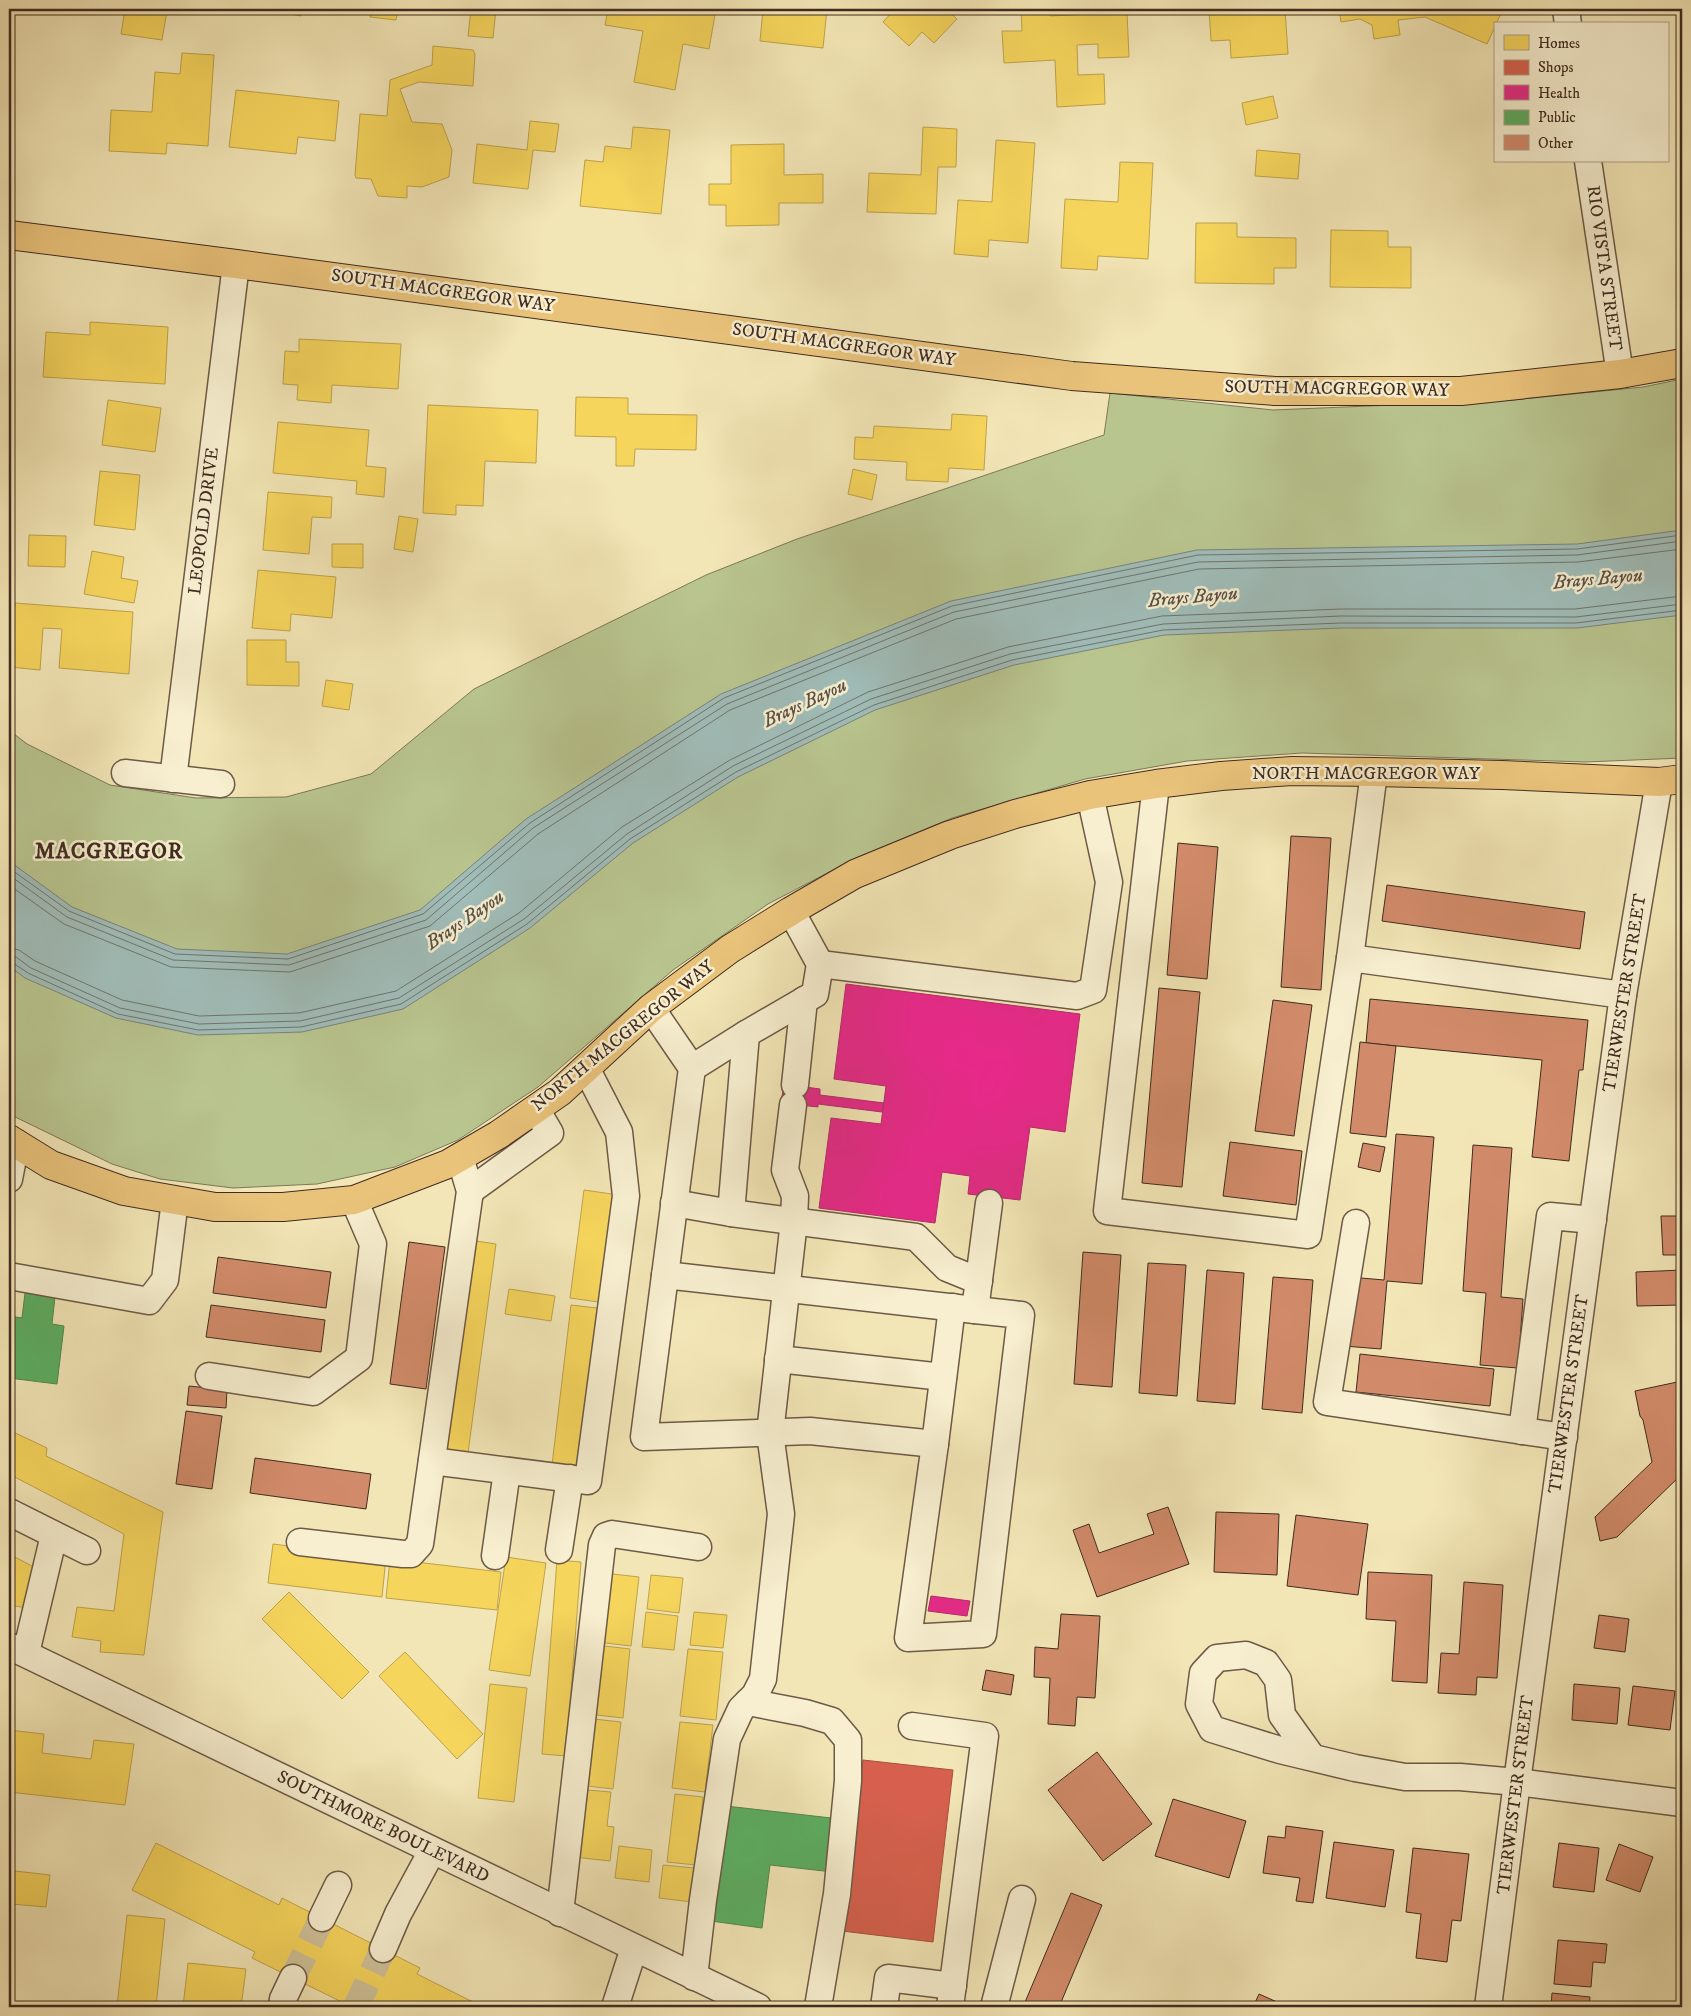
<svg xmlns="http://www.w3.org/2000/svg" width="1691" height="2016" font-family="'IM FELL DW Pica',serif">
<rect width="100%" height="100%" fill="#f3e6b6"/>
<filter id="stains"><feTurbulence type="fractalNoise" baseFrequency=".004" numOctaves="4"/><feColorMatrix values="0 0 0 0 .2 0 0 0 0 .09 0 0 0 0 .02 0 0 0 .5 -.17"/></filter>
<radialGradient id="worn" r=".72"><stop offset=".6" stop-color="#630" stop-opacity="0"/><stop offset="1" stop-color="#630" stop-opacity=".3"/></radialGradient>
<!-- green -->
<polygon fill="#b9c58f" stroke="#7c7858" points="1682,379 1682,758 1586,762 1302,753 1187,761 1085,779 952,818 858,857 768,904 673,970 538,1087 458,1140 395,1167 317,1184 233,1188 160,1179 112,1164 9,1114 9,730 27,744 110,785 196,798 286,797 371,774 474,689 706,575 797,539 1104,435 1110,393 1273,410 1512,400 1643,387"/>
<!-- water -->
<polygon fill="#a0bdb9" stroke="#7a837c" points="1682,530 1682,615 1577,628 1341,628 1164,635 1014,665 875,710 738,777 633,843 530,928 403,1009 302,1032 198,1035 116,1018 25,978 9,966 9,861 72,907 177,949 287,954 420,910 526,819 721,694 951,601 1197,550 1577,544"/>
<!-- homes -->
<g fill="#f6d55c" stroke="#bfa24a">
<polygon points="125,9 153,9 167,11 162,40 121,34"/>
<polygon points="281,9 302,9 301,16 281,12"/>
<polygon points="371,9 398,9 396,20 370,17"/>
<polygon points="471,9 496,9 493,38 468,36"/>
<polygon points="608,9 716,9 709,49 683,44 675,90 634,82 643,31 605,25"/>
<polygon points="763,9 827,9 823,48 760,41"/>
<polygon points="895,9 949,9 948,11 957,19 934,43 922,32 909,46 883,22"/>
<polygon points="1021,9 1050,9 1050,16 1127,12 1129,57 1098,58 1098,44 1077,45 1078,75 1104,74 1105,104 1057,107 1055,60 1004,63 1002,31 1022,31"/>
<polygon points="1209,9 1285,9 1288,54 1231,58 1230,40 1211,41"/>
<polygon points="1339,9 1503,9 1487,44 1425,17 1398,20 1400,35 1374,39 1372,25 1360,19 1341,22"/>
<polygon points="433,46 473,50 475,54 473,86 419,82 400,89 412,122 442,124 452,150 449,177 422,187 407,186 407,198 378,196 371,179 356,178 355,175 360,114 387,116 390,80 432,65"/>
<polygon points="182,53 214,55 208,146 167,143 166,154 109,151 111,110 152,112 155,72 180,74"/>
<polygon points="236,90 339,101 335,141 298,137 296,154 229,147"/>
<polygon points="1273,96 1278,118 1246,125 1242,103"/>
<polygon points="530,121 559,124 555,152 533,150 528,189 473,183 477,144 527,150"/>
<polygon points="633,127 670,130 661,214 580,206 585,160 603,162 605,146 631,149"/>
<polygon points="923,127 957,129 956,167 938,167 936,214 867,212 869,173 921,175"/>
<polygon points="996,140 1035,143 1028,243 989,240 988,257 954,254 958,200 992,202"/>
<polygon points="784,144 784,175 823,174 823,203 779,203 779,225 726,226 726,205 709,205 709,184 731,184 731,145"/>
<polygon points="1257,150 1300,154 1298,179 1255,176"/>
<polygon points="1120,162 1153,163 1148,259 1098,256 1097,270 1061,268 1065,199 1118,202"/>
<polygon points="1196,223 1237,223 1237,237 1296,238 1296,268 1274,268 1274,284 1195,283"/>
<polygon points="1331,230 1388,231 1388,247 1411,247 1411,288 1330,287"/>
<polygon points="90,322 168,327 165,384 43,377 46,332 90,335"/>
<polygon points="299,339 401,344 398,389 332,385 331,403 297,400 298,385 283,384 285,351 299,352"/>
<polygon points="576,397 628,398 628,414 697,415 696,450 635,449 634,466 616,466 616,437 575,436"/>
<polygon points="108,400 161,408 155,452 102,445"/>
<polygon points="428,405 538,410 536,463 485,461 483,506 456,505 456,515 423,513"/>
<polygon points="952,414 987,416 984,470 949,468 948,482 906,480 907,462 854,459 855,437 873,438 874,426 951,430"/>
<polygon points="278,422 369,430 366,466 386,468 384,497 356,494 357,481 273,473"/>
<polygon points="853,469 877,475 872,500 848,494"/>
<polygon points="100,471 140,475 135,530 94,525"/>
<polygon points="268,492 332,497 331,518 312,517 309,554 263,550"/>
<polygon points="399,516 418,519 413,552 394,549"/>
<polygon points="29,535 66,536 65,567 28,566"/>
<polygon points="332,544 363,544 363,568 332,567"/>
<polygon points="92,551 124,557 121,578 138,581 134,603 84,594"/>
<polygon points="258,570 336,577 332,618 291,614 290,631 252,628"/>
<polygon points="15,603 133,612 129,674 59,668 62,629 43,628 40,670 10,667"/>
<polygon points="247,640 286,640 286,662 299,662 299,686 247,685"/>
<polygon points="326,680 353,684 349,710 322,706"/>
<polygon points="584,1190 619,1195 605,1303 570,1298"/>
<polygon points="463,1239 496,1244 468,1453 434,1448"/>
<polygon points="509,1289 555,1296 551,1321 505,1314"/>
<polygon points="571,1305 605,1309 585,1469 552,1465"/>
<polygon points="9,1430 47,1448 46,1456 163,1512 144,1655 100,1652 101,1641 72,1637 77,1607 114,1611 124,1534 9,1474"/>
<polygon points="273,1544 386,1558 382,1597 268,1583"/>
<polygon points="9,1554 34,1567 27,1608 9,1605"/>
<polygon points="506,1557 546,1563 530,1676 489,1670"/>
<polygon points="390,1559 501,1572 497,1610 386,1598"/>
<polygon points="557,1560 581,1562 566,1756 542,1754"/>
<polygon points="604,1573 639,1577 631,1646 597,1642"/>
<polygon points="651,1575 683,1578 679,1613 647,1609"/>
<polygon points="289,1592 369,1672 342,1699 262,1619"/>
<polygon points="646,1612 678,1616 674,1650 642,1647"/>
<polygon points="694,1612 727,1615 723,1648 690,1645"/>
<polygon points="596,1645 630,1649 623,1718 588,1714"/>
<polygon points="688,1649 723,1652 716,1720 680,1716"/>
<polygon points="405,1652 483,1734 457,1759 379,1676"/>
<polygon points="490,1684 527,1688 514,1802 478,1798"/>
<polygon points="585,1718 621,1722 613,1789 578,1785"/>
<polygon points="680,1722 713,1725 705,1792 672,1788"/>
<polygon points="9,1730 44,1734 42,1753 91,1759 94,1740 134,1744 125,1805 9,1792"/>
<polygon points="576,1789 611,1792 607,1826 614,1827 610,1861 574,1857"/>
<polygon points="675,1794 703,1797 696,1865 667,1862"/>
<polygon points="156,1843 279,1905 282,1898 420,1968 417,1974 483,2007 352,2007 252,1958 255,1952 132,1890"/>
<polygon points="619,1846 652,1850 649,1882 615,1878"/>
<polygon points="663,1865 695,1868 692,1902 659,1898"/>
<polygon points="15,1871 50,1875 46,1907 11,1904"/>
<polygon points="127,1915 165,1919 156,2007 117,2007"/>
<polygon points="188,1963 246,1969 241,2007 183,2007"/>
</g>
<!-- shops -->
<polygon fill="#d6604d" stroke="#a95040" points="863,1760 953,1770 933,1942 842,1931"/>
<!-- health -->
<g fill="#e7298a" stroke="#b52a6a">
<polygon points="846,984 1080,1014 1065,1132 1030,1127 1020,1200 968,1194 970,1176 942,1172 935,1223 819,1208 831,1118 881,1124 886,1086 834,1079"/>
<polygon points="784,1084 820,1089 820,1095 884,1103 882,1112 818,1104 818,1107 781,1103"/>
<polygon points="931,1596 970,1601 967,1616 928,1611"/>
</g>
<!-- public -->
<g fill="#5aae61" stroke="#52874e">
<polygon points="25,1293 55,1297 52,1324 64,1326 57,1384 9,1378 9,1316 22,1318"/>
<polygon points="726,1806 840,1819 833,1872 770,1865 762,1928 711,1921"/>
</g>
<g fill="none" stroke-linecap="round" stroke-linejoin="round">
<!-- shore -->
<g stroke="#70746d" stroke-width="1">
<polyline points="9,868 69,911 175,954 288,959 423,914 530,823 724,698 952,606 1198,555 1577,549 1682,535"/>
<polyline points="9,875 67,917 173,960 289,965 426,920 533,828 727,704 954,612 1198,562 1577,555 1682,541"/>
<polyline points="9,885 64,924 171,967 290,972 430,926 538,834 730,710 956,619 1199,569 1578,562 1682,549"/>
<polyline points="9,948 19,950 35,961 122,1000 199,1016 299,1013 396,991 519,913 622,827 730,760 868,692 1008,647 1162,616 1341,609 1575,609 1682,596"/>
<polyline points="9,956 16,957 31,968 120,1008 199,1024 300,1021 399,998 524,919 627,834 733,766 871,699 1010,654 1163,624 1341,616 1576,617 1682,604"/>
<polyline points="9,962 13,963 28,973 118,1014 198,1030 301,1027 401,1004 527,924 630,839 736,772 874,705 1012,660 1163,630 1341,623 1576,623 1682,610"/>
</g>
</g>
<!-- building -->
<g fill="#d28b6a" stroke="#402b21">
<polygon points="1291,836 1331,838 1321,990 1281,987"/>
<polygon points="1178,843 1218,847 1207,979 1167,975"/>
<polygon points="1387,885 1585,912 1580,949 1382,921"/>
<polygon points="1159,988 1200,992 1182,1187 1142,1183"/>
<polygon points="1370,999 1588,1020 1583,1070 1579,1070 1569,1161 1532,1157 1542,1060 1366,1043"/>
<polygon points="1273,1000 1312,1005 1294,1136 1255,1131"/>
<polygon points="1360,1042 1396,1046 1386,1137 1350,1133"/>
<polygon points="1396,1134 1434,1137 1422,1284 1387,1281 1381,1349 1344,1346 1350,1277 1384,1280"/>
<polygon points="1230,1142 1302,1151 1296,1205 1223,1196"/>
<polygon points="1363,1143 1385,1147 1380,1172 1358,1167"/>
<polygon points="1473,1145 1512,1148 1501,1297 1523,1299 1518,1368 1480,1365 1486,1293 1463,1291"/>
<polygon points="1661,1216 1682,1216 1682,1255 1663,1255"/>
<polygon points="409,1242 445,1247 426,1389 390,1384"/>
<polygon points="1083,1252 1121,1255 1112,1387 1074,1384"/>
<polygon points="218,1257 331,1272 326,1308 213,1293"/>
<polygon points="1148,1263 1186,1265 1177,1396 1139,1393"/>
<polygon points="1207,1270 1244,1273 1235,1404 1197,1401"/>
<polygon points="1682,1270 1682,1305 1637,1306 1636,1272"/>
<polygon points="1273,1277 1313,1280 1302,1413 1262,1409"/>
<polygon points="211,1305 325,1320 321,1352 206,1337"/>
<polygon points="1360,1354 1494,1369 1490,1406 1356,1392"/>
<polygon points="1682,1381 1682,1474 1617,1537 1600,1541 1595,1517 1652,1462 1643,1420 1640,1416 1635,1391"/>
<polygon points="189,1386 227,1390 226,1408 187,1405"/>
<polygon points="186,1411 222,1416 212,1489 176,1484"/>
<polygon points="255,1458 371,1474 366,1509 250,1493"/>
<polygon points="1168,1507 1189,1564 1097,1597 1073,1530 1089,1524 1099,1553 1154,1534 1147,1514"/>
<polygon points="1216,1512 1279,1514 1277,1575 1214,1572"/>
<polygon points="1296,1515 1368,1524 1358,1595 1287,1586"/>
<polygon points="1368,1572 1432,1575 1427,1683 1392,1681 1396,1621 1366,1619"/>
<polygon points="1464,1582 1503,1585 1497,1678 1477,1677 1476,1695 1438,1693 1441,1653 1459,1654"/>
<polygon points="1061,1614 1100,1616 1095,1698 1077,1697 1075,1726 1048,1724 1050,1678 1034,1677 1035,1647 1058,1649"/>
<polygon points="1599,1615 1629,1619 1625,1652 1594,1648"/>
<polygon points="986,1670 1014,1675 1011,1695 982,1690"/>
<polygon points="1574,1684 1620,1688 1617,1724 1572,1720"/>
<polygon points="1633,1686 1675,1691 1670,1730 1628,1725"/>
<polygon points="1682,1690 1682,1731 1677,1731"/>
<polygon points="1097,1752 1152,1824 1103,1861 1048,1790"/>
<polygon points="1173,1799 1246,1821 1229,1878 1155,1856"/>
<polygon points="1286,1826 1323,1831 1313,1903 1296,1901 1300,1878 1263,1873 1268,1836 1285,1838"/>
<polygon points="1334,1842 1394,1850 1385,1907 1326,1898"/>
<polygon points="1559,1843 1599,1848 1594,1892 1553,1887"/>
<polygon points="1619,1844 1653,1857 1640,1892 1606,1880"/>
<polygon points="1413,1848 1469,1854 1461,1921 1452,1920 1447,1962 1416,1958 1421,1914 1406,1912"/>
<polygon points="1071,1893 1102,1905 1059,2007 1023,2007"/>
<rect x="1680" y="1898" width="2" height="42"/>
<polygon points="1558,1940 1607,1944 1605,1963 1593,1962 1591,1987 1554,1984"/>
<polygon points="1552,1993 1590,1997 1589,2007 1551,2007"/>
<polygon points="1259,1994 1286,2006 1285,2007 1253,2007"/>
<polygon points="1063,2004 1075,2007 1062,2007"/>
</g>
<g fill="none" stroke-linecap="round" stroke-linejoin="round">
<!-- minor-tunnel -->
<g stroke="#cfc198" stroke-width="26" stroke-dasharray="26 13" stroke-linecap="butt">
<polyline points="293,1978 322,1918"/>
<polyline points="356,2007 383,1949"/>
</g>
<!-- minor casing -->
<g stroke="#6d5a46" stroke-width="29">
<g id="minor">
<polyline points="1566,9 1568,24"/>
<polyline points="1588,161 1620,374"/>
<polyline points="125,773 221,784"/>
<polyline points="173,779 236,264"/>
<polyline points="1156,784 1107,1211 1308,1235 1350,958 1374,772"/>
<polyline points="1350,958 1623,995"/>
<polyline points="820,964 1077,996 1093,990 1109,882 1090,795"/>
<polyline points="651,1008 692,1068 644,1437 810,1431 935,1444"/>
<polyline points="692,1068 746,1034 815,994 820,964 791,911"/>
<polyline points="795,1085 804,1000"/>
<polyline points="9,1179 16,1143"/>
<polyline points="470,1191 550,1133 536,1109"/>
<polyline points="674,1203 731,1213 916,1237 947,1268 979,1281"/>
<polyline points="731,1213 746,1034"/>
<polyline points="1356,1223 1327,1402 1564,1437"/>
<polyline points="665,1275 975,1310 989,1203"/>
<polyline points="9,1276 149,1301 165,1280 175,1200"/>
<polyline points="952,1307 935,1444 908,1638 983,1634 1021,1315 975,1310"/>
<polyline points="778,1359 943,1377"/>
<polyline points="209,1376 313,1392 359,1358 373,1244 354,1200"/>
<polyline points="1522,1431 1550,1216 1593,1220"/>
<polyline points="432,1461 588,1481 626,1196 619,1132 586,1068"/>
<polyline points="9,1512 87,1551"/>
<polyline points="300,1542 403,1554 411,1554 420,1544 470,1191 460,1157"/>
<polyline points="559,1550 570,1478"/>
<polyline points="495,1556 507,1471"/>
<polyline points="9,1646 758,2007"/>
<polyline points="26,1653 54,1535"/>
<polyline points="748,1702 805,1713 832,1721 848,1740 848,1781 837,1894 818,2007"/>
<polyline points="912,1726 985,1736 950,2007"/>
<polyline points="1312,1757 1282,1715 1278,1680 1266,1663 1246,1655 1217,1658 1203,1673 1199,1704 1212,1729 1280,1750 1355,1768 1405,1777 1460,1777 1517,1782 1682,1803"/>
<polyline points="560,1913 602,1545 606,1536 612,1534 698,1547"/>
<polyline points="322,1918 338,1885"/>
<polyline points="383,1949 398,1914 432,1851"/>
<polyline points="694,1977 703,1900 727,1739 741,1709 755,1695 763,1679 781,1514 770,1433 794,1221 795,1196 785,1170 793,1105"/>
<polyline points="282,2007 283,1999 293,1978"/>
<polyline points="615,2007 634,1948"/>
<polyline points="884,2007 888,1978 953,1986"/>
<polyline points="994,2007 1022,1899"/>
<polyline points="1488,2007 1517,1782 1623,995 1659,782"/>
</g>
</g>
<!-- major casing -->
<g stroke="#402b21" stroke-width="30">
<g id="major">
<polyline points="9,235 236,264 1072,376 1275,391 1461,391 1620,374 1682,363"/>
<polyline points="9,1139 51,1165 124,1191 215,1207 283,1207 354,1200 448,1164 498,1135 560,1092 651,1008 730,949 791,911 855,874 950,835 1015,814 1090,795 1156,784 1221,776 1292,771 1374,772 1502,775 1659,782 1682,779"/>
</g>
</g>
<!-- minor -->
<use href="#minor" stroke="#f7efd0" stroke-width="26"/>
<!-- major -->
<use href="#major" stroke="#eac37b" stroke-width="28"/>
</g>
<g text-anchor="middle" dominant-baseline="central" stroke-width="5" stroke-linejoin="round" paint-order="stroke">
<!-- street labels -->
<g font-size="18" fill="#402b21" stroke="#f7efd0">
<text transform="translate(1604 268) rotate(82)">RIO VISTA STREET</text>
<text transform="translate(443 291) rotate(8)">SOUTH MACGREGOR WAY</text>
<text transform="translate(844 345) rotate(8)">SOUTH MACGREGOR WAY</text>
<text transform="translate(1337 389) rotate(1)">SOUTH MACGREGOR WAY</text>
<text transform="translate(204 521) rotate(-83)">LEOPOLD DRIVE</text>
<text x="1366" y="774">NORTH MACGREGOR WAY</text>
<text transform="translate(1625 993) rotate(-81)">TIERWESTER STREET</text>
<text transform="translate(623 1036) rotate(-39)">NORTH MACGREGOR WAY</text>
<text transform="translate(1569 1394) rotate(-82)">TIERWESTER STREET</text>
<text transform="translate(1516 1795) rotate(-83)">TIERWESTER STREET</text>
<text transform="translate(383 1827) rotate(26)">SOUTHMORE BOULEVARD</text>
</g>
<!-- water labels -->
<g font-size="19" font-style="italic" fill="#585047" stroke="#f7efd0">
<text transform="translate(1598 579) rotate(-5)">Brays Bayou</text>
<text transform="translate(1193 597) rotate(-5)">Brays Bayou</text>
<text transform="translate(805 703) rotate(-25)">Brays Bayou</text>
<text transform="translate(465 920) rotate(-34)">Brays Bayou</text>
</g>
<!-- district labels -->
<g font-size="22" font-weight="bold" letter-spacing="1" fill="#402b21" stroke="#f7efd0">
<text x="109" y="851">MACGREGOR</text>
</g>
</g>
<!-- margin -->
<rect width="1691" height="2016" fill="none" stroke="#f3e6b6" stroke-width="30"/>
<rect x="10" y="10" width="1671" height="1996" fill="none" stroke="#402b21" stroke-width="2.5"/>
<rect x="15" y="15" width="1661" height="1986" fill="none" stroke="#402b21"/>
<!-- legend -->
<rect x="1494" y="22" width="175" height="140" fill="#f7efd0" stroke="#aea18a"/>
<rect x="1504" y="35" width="25" height="15" fill="#f6d55c" stroke="#aea18a"/>
<text x="1538" y="48" font-size="15" fill="#402b21">Homes</text>
<rect x="1504" y="60" width="25" height="15" fill="#d6604d" stroke="#aea18a"/>
<text x="1538" y="72" font-size="15" fill="#402b21">Shops</text>
<rect x="1504" y="85" width="25" height="15" fill="#e7298a" stroke="#aea18a"/>
<text x="1538" y="98" font-size="15" fill="#402b21">Health</text>
<rect x="1504" y="110" width="25" height="15" fill="#5aae61" stroke="#aea18a"/>
<text x="1538" y="122" font-size="15" fill="#402b21">Public</text>
<rect x="1504" y="135" width="25" height="15" fill="#d28b6a" stroke="#aea18a"/>
<text x="1538" y="148" font-size="15" fill="#402b21">Other</text>
<rect width="100%" height="100%" filter="url(#stains)"/>
<rect width="100%" height="100%" fill="url(#worn)"/>
</svg>
